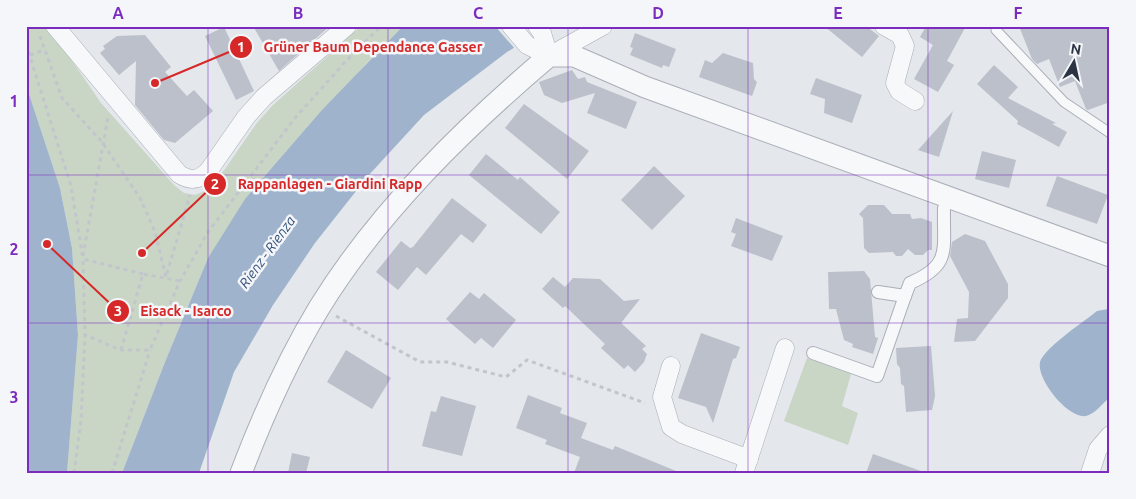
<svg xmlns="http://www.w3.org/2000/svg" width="1136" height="499" font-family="Ubuntu,sans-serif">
<rect width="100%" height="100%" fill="#e4e7ec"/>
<!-- green -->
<g fill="#c9d6c5">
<polygon points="26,26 48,26 101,103 174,185 184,193 195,195 205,191 225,169 256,124 272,106 361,26 403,26 363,67 208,258 165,362 122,473 67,473 78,335 72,248 60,188 26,85"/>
<polygon points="807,358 851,374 842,406 858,413 848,445 784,421"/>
</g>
<!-- water -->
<g fill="#9fb4cc">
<polygon points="403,26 549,26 507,52 424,115 368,176 315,243 273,305 234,372 199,473 122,473 165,362 208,258 245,199 322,110"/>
<polygon points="26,85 60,188 72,248 78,335 67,473 26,473 28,326"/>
<path d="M 1108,309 L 1110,310 L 1110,397 C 1103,403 1095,414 1086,416 C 1068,419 1036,379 1040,362 C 1044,348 1085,321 1097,311 Z"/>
</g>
<!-- pier -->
<polygon fill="#e4e7ec" points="495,26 551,26 516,50"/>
<!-- building -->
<g fill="#bbc0ca">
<polygon points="253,26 330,26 279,71"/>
<polygon points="824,26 866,26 879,36 862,57"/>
<polygon points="926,26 966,26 947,61 954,65 938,92 914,79 933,45 920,37"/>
<polygon points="1019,26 1110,26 1110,102 1088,110 1086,109 1075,81 1060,87 1049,59 1037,64 1032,59"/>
<polygon points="224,27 254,91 236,100 205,36"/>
<polygon points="635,33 676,49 669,67 663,65 662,68 630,55 633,48 630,47"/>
<polygon points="145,35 171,67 165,72 187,96 194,90 213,111 175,143 164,140 135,105 136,61 119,75 100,53 105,49 103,46 117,36"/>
<polygon points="723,53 753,63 754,79 757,82 752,96 699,77 705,60 712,63"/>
<polygon points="994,65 1018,87 1008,98 1056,123 1052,124 1067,132 1059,147 1017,124 1018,121 977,84"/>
<polygon points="572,70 578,79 585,77 587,82 637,102 626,129 587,113 595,93 562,103 544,95 539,82"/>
<polygon points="816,78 862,95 852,123 824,113 825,99 810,94"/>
<polygon points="524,104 589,151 567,179 505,128"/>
<polygon points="953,111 939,157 918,150"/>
<polygon points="982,151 1016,160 1009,188 975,179"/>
<polygon points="486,154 518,180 520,177 560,212 541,234 469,175"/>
<polygon points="654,166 685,196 652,230 621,200"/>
<polygon points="1057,176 1108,195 1097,224 1046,206"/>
<polygon points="452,198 487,225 473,243 461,234 426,275 417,267 398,290 376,272 401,241 410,248 413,247"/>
<polygon points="868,205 884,205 892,214 910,214 912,219 921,218 932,222 932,250 928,250 923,255 915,255 908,249 902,256 896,256 893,252 869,253 864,248 863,218 859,214"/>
<polygon points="736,218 783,236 772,261 731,246 736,234 731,232"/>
<polygon points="965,234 985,241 1008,284 1008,298 975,341 954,342 957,319 968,318 969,292 950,256 952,242"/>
<polygon points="864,271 870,279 875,337 878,338 873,354 852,347 853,344 844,340 836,309 829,309 828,272"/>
<polygon points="553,277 565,287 573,278 600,279 624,301 640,299 621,323 646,346 642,349 647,354 644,362 635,372 628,365 624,369 601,348 605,344 565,306 563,308 542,289"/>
<polygon points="470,292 479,299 484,293 516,320 493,348 481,338 475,344 446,319"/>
<polygon points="701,333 740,347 736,358 733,359 713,423 706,407 678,398"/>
<polygon points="931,346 935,396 932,410 906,412 904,386 901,384 900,368 897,364 896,348"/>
<polygon points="346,350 391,378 372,409 327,382"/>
<polygon points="528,395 562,408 560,413 587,423 581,438 613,450 615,446 681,473 574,473 580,457 545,444 547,440 516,428"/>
<polygon points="441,396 476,406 462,456 422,446 431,411 436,412"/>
<polygon points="292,453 310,457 306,473 288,473"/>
<polygon points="873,454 921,471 921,473 866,473"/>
</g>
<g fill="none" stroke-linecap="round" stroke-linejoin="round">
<!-- service casing -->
<g stroke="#a9aeb7" stroke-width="11">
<polyline id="service" points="996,30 1064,102 1110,133"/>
</g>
<!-- pedestrian casing -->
<g stroke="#a9aeb7" stroke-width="14">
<g id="pedestrian">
<path d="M 878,292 L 905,296 L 910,283 C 952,265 943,250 944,208"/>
<polyline points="813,353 877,376 905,296"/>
</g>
</g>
<!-- minor casing -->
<g stroke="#a9aeb7" stroke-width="19">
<g id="minor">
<path d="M 55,26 L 179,174 C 191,182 200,180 209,170 L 246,117 L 264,97 L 347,26"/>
<polyline points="511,26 527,45 549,56"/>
<polyline points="537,26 542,33 549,56"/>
<polyline points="884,26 900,35 905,46 895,83 899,91 915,101"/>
<polyline points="549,56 603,26"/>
<polyline points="671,366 662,397 671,427 682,434 749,459"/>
<polyline points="744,473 785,348"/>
<polyline points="1090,473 1098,449 1110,435"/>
</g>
</g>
<!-- tertiary casing -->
<g stroke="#a9aeb7" stroke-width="23">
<path id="tertiary" d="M 241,473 C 263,415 287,361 319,308 C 378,212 463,129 549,56 L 574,56 L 645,87 L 1110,256"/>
</g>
<!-- path -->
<g stroke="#c2c5cb" stroke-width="3" stroke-dasharray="4 4" stroke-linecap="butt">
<polyline points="40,36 62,98 102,142 140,198 155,232 166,277 190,195"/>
<polyline points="26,44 71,186 83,259"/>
<polyline points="30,55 44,50"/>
<polyline points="83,256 108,117"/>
<polyline points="143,274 83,259 85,335 121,350 150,350 180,281 208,232 295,118 347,60 381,26"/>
<polyline points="336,316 420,362 447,362 506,377 527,360 645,403"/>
<polyline points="121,350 143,274 180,281"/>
<polyline points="74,473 81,420 85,335"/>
<polyline points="112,473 150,350"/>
</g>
<!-- service -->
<use href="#service" stroke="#f7f8fa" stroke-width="9"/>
<!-- pedestrian -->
<use href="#pedestrian" stroke="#f7f8fa" stroke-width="12"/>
<!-- minor -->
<use href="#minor" stroke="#f7f8fa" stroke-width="18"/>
<!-- tertiary -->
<use href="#tertiary" stroke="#f7f8fa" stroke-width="21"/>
</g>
<!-- grid -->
<path fill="none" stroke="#7b2cbf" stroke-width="1" stroke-opacity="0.55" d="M 208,26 L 208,473M 388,26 L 388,473M 568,26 L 568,473M 748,26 L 748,473M 928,26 L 928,473M 26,175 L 1110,175M 26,323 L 1110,323"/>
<g text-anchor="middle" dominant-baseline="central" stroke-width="5" stroke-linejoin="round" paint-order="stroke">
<!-- water labels -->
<g font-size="14" font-style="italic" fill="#34527a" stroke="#f4f6f9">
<text transform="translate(267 252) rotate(-54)">Rienz - Rienza</text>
</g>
</g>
<!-- callouts -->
<path fill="none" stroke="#d62828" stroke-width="2" d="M155 83L241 47M142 253L215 184M47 244L118 311"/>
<g fill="#d62828" stroke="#f4f6f9" stroke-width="2">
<circle cx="155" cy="83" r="5"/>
<circle cx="142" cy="253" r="5"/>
<circle cx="47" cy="244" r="5"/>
<circle cx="241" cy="47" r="12"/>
<circle cx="215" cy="184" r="12"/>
<circle cx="118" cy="311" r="12"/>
</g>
<g font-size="15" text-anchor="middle" font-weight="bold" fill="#fff">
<text x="241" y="52">1</text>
<text x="215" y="189">2</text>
<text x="118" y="316">3</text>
</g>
<g font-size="14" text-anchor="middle" font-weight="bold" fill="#d62828" stroke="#f4f6f9" stroke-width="5" stroke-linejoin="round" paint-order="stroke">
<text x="373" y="52">Grüner Baum Dependance Gasser</text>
<text x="330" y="189">Rappanlagen - Giardini Rapp</text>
<text x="186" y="316">Eisack - Isarco</text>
</g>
<!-- border -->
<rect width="1136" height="499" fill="none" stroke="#f4f6f9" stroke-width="55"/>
<!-- north arrow -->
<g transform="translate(1074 62) rotate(9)" stroke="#f4f6f9" stroke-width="4" paint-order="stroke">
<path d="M0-4L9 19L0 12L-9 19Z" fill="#2b3445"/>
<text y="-8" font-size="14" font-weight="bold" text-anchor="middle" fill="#2b3445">N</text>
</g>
<rect x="28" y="28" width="1080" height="444" fill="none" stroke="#7b2cbf" stroke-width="2"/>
<g font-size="16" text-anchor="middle" font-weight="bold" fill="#7b2cbf">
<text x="118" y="19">A</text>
<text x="298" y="19">B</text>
<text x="478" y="19">C</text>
<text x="658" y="19">D</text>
<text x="838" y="19">E</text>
<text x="1018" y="19">F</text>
<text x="14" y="107">1</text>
<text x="14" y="255">2</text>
<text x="14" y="403">3</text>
</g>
</svg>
